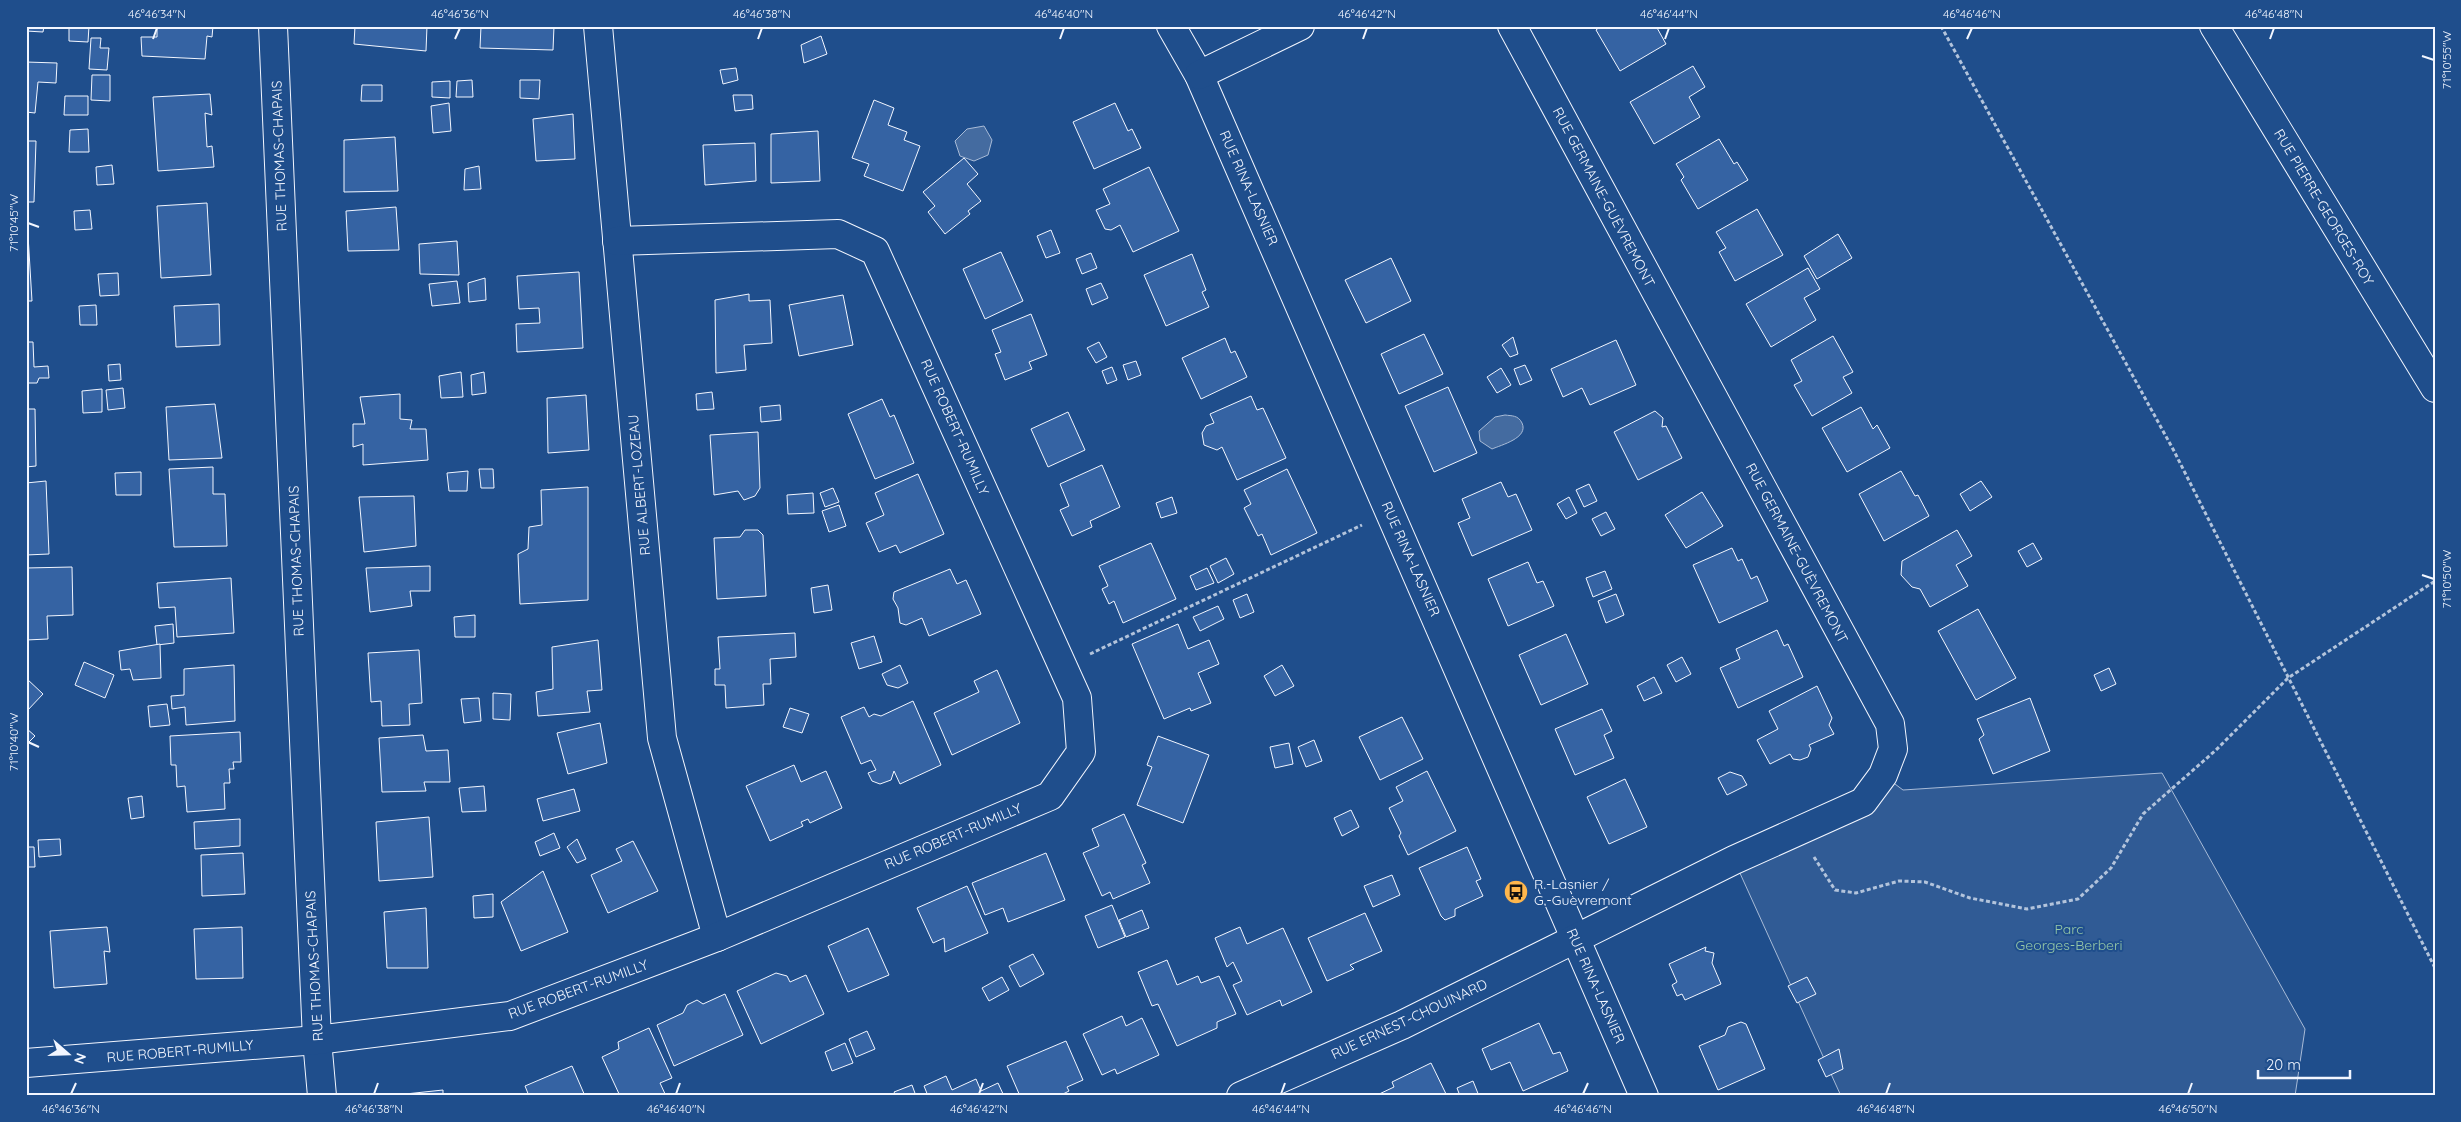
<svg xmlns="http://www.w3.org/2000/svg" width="2461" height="1122" font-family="Quicksand,sans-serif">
<rect width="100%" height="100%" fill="#1f4e8c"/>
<!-- green -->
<polygon fill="#305b95" stroke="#a8bbd7" points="2162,773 2305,1029 2295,1096 1841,1096 1734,860 1883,775 1903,790"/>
<!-- water -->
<g fill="#446ba0" stroke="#a8bbd7">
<polygon points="984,126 992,140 988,155 974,161 960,156 955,141 967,129"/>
<path d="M 1505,415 C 1512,416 1518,415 1522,423 C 1529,438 1501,445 1492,449 L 1480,441 L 1479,431 L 1495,417 Z"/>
</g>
<!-- building -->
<g fill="#3563a3" stroke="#f2f6ff">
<polygon points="26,26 44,26 43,32 26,31"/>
<polygon points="69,26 89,26 88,42 69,41"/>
<polygon points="157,26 213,26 212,37 207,36 205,59 142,56 141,37 157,37"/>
<polygon points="355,26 427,26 426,51 354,44"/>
<polygon points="481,26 554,26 553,50 480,48"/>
<polygon points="1601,26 1656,26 1666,44 1620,71 1596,30"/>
<polygon points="821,36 827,54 804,63 801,45"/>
<polygon points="91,38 101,38 100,48 109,48 107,70 89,69"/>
<polygon points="26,62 57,63 56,83 38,82 35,113 26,112"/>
<polygon points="1693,66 1705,87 1689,97 1700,117 1654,144 1630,102"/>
<polygon points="736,68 738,80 723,84 720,70"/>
<polygon points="92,75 110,75 110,101 91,100"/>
<polygon points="472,80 473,97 456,97 457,81"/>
<polygon points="520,80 540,80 539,99 520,98"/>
<polygon points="450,81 450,98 432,97 432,82"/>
<polygon points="362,85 382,85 382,101 361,101"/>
<polygon points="210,94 212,115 205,113 207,147 212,146 214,167 158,171 153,97"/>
<polygon points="733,95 752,95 753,109 735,111"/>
<polygon points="65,96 88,96 88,115 64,115"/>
<polygon points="874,100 894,108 888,125 907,132 904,140 920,146 903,191 864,176 869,164 852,158"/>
<polygon points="449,103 451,131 433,133 431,106"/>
<polygon points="1115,103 1128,131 1132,129 1141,148 1094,169 1073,122"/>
<polygon points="573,114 575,159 536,161 533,119"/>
<polygon points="88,129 89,152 69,152 70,130"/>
<polygon points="818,131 820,181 771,183 771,134"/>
<polygon points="395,137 398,191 344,192 344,140"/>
<polygon points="1719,139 1734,164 1737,162 1748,180 1698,209 1681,180 1684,177 1676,164"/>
<polygon points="26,141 36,141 34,202 26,202"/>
<polygon points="755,143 756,181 705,185 703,145"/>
<polygon points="964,158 978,174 967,184 981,201 968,211 970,214 945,234 928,212 935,206 923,192"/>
<polygon points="112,165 114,184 97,185 96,167"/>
<polygon points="479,166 481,189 464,190 465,169"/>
<polygon points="1149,167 1179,231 1133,252 1120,225 1111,230 1105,229 1096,210 1110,204 1103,189"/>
<polygon points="207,203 211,275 161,278 157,206"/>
<polygon points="396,207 399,250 348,251 346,211"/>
<polygon points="1757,209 1783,255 1735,281 1719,252 1726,248 1716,232"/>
<polygon points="90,210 92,229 75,230 74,211"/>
<polygon points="1051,230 1060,253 1046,258 1037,236"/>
<polygon points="1838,234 1852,258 1817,279 1804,256"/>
<polygon points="28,235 32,301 26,301 26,236"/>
<polygon points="457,241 459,275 420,274 419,244"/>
<polygon points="1001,252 1023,301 985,319 963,269"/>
<polygon points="1091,253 1097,268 1082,274 1076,259"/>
<polygon points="1192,254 1206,290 1202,292 1209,307 1166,326 1144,275"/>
<polygon points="1391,258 1411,301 1366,323 1345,280"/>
<polygon points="1808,268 1820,289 1804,298 1816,320 1771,347 1746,304"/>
<polygon points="579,272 583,348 517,352 516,324 540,323 539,308 519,309 517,276"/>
<polygon points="118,273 119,295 100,296 98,274"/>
<polygon points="485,278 486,300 469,302 468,283"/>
<polygon points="457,281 460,303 432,306 429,284"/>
<polygon points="1101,283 1108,298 1092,305 1086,289"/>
<polygon points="749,294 749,301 770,300 772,343 744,345 746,370 716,373 715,300"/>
<polygon points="843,295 853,345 799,356 789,305"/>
<polygon points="219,304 220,345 176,347 174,306"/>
<polygon points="96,305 97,325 80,325 79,306"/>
<polygon points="1031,314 1047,355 1029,362 1032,369 1005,380 995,354 1001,352 992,330"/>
<polygon points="1424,334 1443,374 1399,394 1381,354"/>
<polygon points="1833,336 1853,372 1843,377 1852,393 1812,416 1794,385 1802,381 1791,360"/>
<polygon points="1513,337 1518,354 1510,357 1502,345"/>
<polygon points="1225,338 1231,353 1235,351 1247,377 1201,399 1182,358"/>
<polygon points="1616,340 1636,385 1590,405 1582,388 1563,397 1551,369"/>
<polygon points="26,342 33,342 34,367 48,366 49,378 39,378 37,383 26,383"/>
<polygon points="1099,342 1107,357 1096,363 1087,348"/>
<polygon points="1136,361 1141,375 1128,380 1123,365"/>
<polygon points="120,364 121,380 109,381 108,365"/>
<polygon points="1525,365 1532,380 1520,385 1514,369"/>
<polygon points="1112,367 1117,380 1107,384 1102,371"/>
<polygon points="1501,368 1511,385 1497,393 1487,377"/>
<polygon points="461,372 463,397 441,398 439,376"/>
<polygon points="484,372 486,393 472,395 471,375"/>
<polygon points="1448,387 1477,453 1434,472 1405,406"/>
<polygon points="123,388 125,408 108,410 106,390"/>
<polygon points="102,389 102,412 83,413 82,391"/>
<polygon points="712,392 714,409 697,410 696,394"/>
<polygon points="400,394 400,419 412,420 410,429 426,429 428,460 363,465 363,444 353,447 353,424 365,424 360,397"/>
<polygon points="586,395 589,450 548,453 547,398"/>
<polygon points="1251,396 1257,410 1263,408 1286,458 1237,480 1222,447 1217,450 1204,445 1202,433 1206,426 1214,423 1210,414"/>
<polygon points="882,399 890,417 894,415 914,463 875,479 848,414"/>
<polygon points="215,404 222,458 169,460 166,407"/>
<polygon points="780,405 781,420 761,422 760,407"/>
<polygon points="1861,407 1873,429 1877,425 1890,448 1847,472 1822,428"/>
<polygon points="26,409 35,409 36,466 26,467"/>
<polygon points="1655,411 1663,418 1662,427 1666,426 1682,458 1638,480 1614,432"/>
<polygon points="1068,412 1085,450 1048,467 1031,429"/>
<polygon points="758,432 760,488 755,496 744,500 738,491 714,495 710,435"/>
<polygon points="1102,465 1120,507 1090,521 1092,527 1072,536 1060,510 1069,506 1060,484"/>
<polygon points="213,467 213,494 225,494 227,546 174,547 169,469"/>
<polygon points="479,469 493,469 494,488 481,488"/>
<polygon points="1287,469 1317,533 1271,555 1262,534 1258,536 1244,508 1251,504 1244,490"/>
<polygon points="468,471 467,491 449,491 447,473"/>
<polygon points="1901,471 1915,496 1918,495 1929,516 1884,541 1859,494"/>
<polygon points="141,472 141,495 116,495 115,473"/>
<polygon points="918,474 944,534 900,553 896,545 879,552 866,523 884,515 875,493"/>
<polygon points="46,481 49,554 26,555 26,483"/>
<polygon points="1981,481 1992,497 1970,511 1960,494"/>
<polygon points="1501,482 1508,497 1516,494 1532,530 1472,556 1458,523 1470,518 1462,499"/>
<polygon points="1589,484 1597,501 1584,507 1576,490"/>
<polygon points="588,487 588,600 520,604 518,554 528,549 529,527 542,525 541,490"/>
<polygon points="833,488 839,502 825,507 820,493"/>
<polygon points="1702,492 1723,526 1686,548 1665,515"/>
<polygon points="813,493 814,513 788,514 787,495"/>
<polygon points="414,496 416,546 364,552 359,497"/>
<polygon points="1172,497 1177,513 1161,518 1156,503"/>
<polygon points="1569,497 1577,513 1566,519 1557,504"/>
<polygon points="839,505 846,526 829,532 822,511"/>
<polygon points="1606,512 1615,529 1601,536 1592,519"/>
<polygon points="745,530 758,530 763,535 766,596 717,599 714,538 740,537"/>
<polygon points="1957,530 1972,556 1956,565 1968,586 1930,607 1920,589 1912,587 1901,575 1902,561"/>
<polygon points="1151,543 1176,599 1123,623 1114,601 1109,604 1102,589 1108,586 1099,566"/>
<polygon points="2033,543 2042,559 2027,567 2018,551"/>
<polygon points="1732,548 1738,561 1742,559 1751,579 1757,576 1768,601 1719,623 1693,565"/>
<polygon points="1226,558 1234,574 1218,583 1210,566"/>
<polygon points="1528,562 1537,583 1543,581 1554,606 1508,626 1488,579"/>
<polygon points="430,566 430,591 410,591 412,606 370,612 366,568"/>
<polygon points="72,567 73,615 47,616 48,639 26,640 26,568"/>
<polygon points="1207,568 1214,583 1196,590 1190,576"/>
<polygon points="950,569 957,584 966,580 981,614 929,636 922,618 906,625 900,623 898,608 893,599 894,592"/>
<polygon points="1605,571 1612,589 1593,597 1586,578"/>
<polygon points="231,578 234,633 177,637 175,607 159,608 157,583"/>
<polygon points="828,585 832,610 814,613 811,588"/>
<polygon points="1247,594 1254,612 1240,618 1233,600"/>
<polygon points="1616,594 1624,615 1606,623 1598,601"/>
<polygon points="1218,606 1224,619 1200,631 1193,617"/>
<polygon points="1978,609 2016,678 1976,700 1938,631"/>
<polygon points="475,615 475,637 455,637 454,617"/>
<polygon points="173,624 174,643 157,645 155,626"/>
<polygon points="1178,624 1188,649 1209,640 1219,664 1198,673 1211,703 1191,711 1190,708 1164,719 1132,644"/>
<polygon points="1777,630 1784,646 1788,644 1803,677 1738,708 1720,668 1740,659 1736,649"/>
<polygon points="795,633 796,657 770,659 771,684 763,684 764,705 726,708 725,685 715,685 715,669 720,669 718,637"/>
<polygon points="1566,634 1588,684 1541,705 1519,655"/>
<polygon points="874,636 882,662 859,669 851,643"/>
<polygon points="598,640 602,690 587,691 590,712 538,716 536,692 553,689 552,647"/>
<polygon points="160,644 161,678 133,680 130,669 121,670 119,651"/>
<polygon points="419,650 422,703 409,704 410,725 382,726 381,701 371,702 368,653"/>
<polygon points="1682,657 1691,674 1676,682 1667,665"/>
<polygon points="84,662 114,675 105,698 75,685"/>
<polygon points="234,665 235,721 186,725 185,707 172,709 171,696 184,695 184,669"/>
<polygon points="900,665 908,683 898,688 887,685 882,674"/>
<polygon points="1282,665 1294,686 1275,696 1264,676"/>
<polygon points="2109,668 2116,684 2101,691 2094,675"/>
<polygon points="997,670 1020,723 952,755 934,713 979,692 974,681"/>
<polygon points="1654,677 1662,693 1644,701 1637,686"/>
<polygon points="26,678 43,694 26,712"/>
<polygon points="1817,686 1832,718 1829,725 1834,734 1809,745 1811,749 1808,757 1800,760 1793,759 1790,754 1770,764 1757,740 1778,729 1769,711"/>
<polygon points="493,693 511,694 510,720 493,719"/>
<polygon points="479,698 481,721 464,723 461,699"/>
<polygon points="2030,698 2050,751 1993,774 1979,739 1984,735 1977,719"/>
<polygon points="913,701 941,765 900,784 894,771 891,780 880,784 872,781 868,773 876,770 871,760 861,764 841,717 864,707 869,717 874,714 881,716"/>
<polygon points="167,704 170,725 150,727 148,706"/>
<polygon points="790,708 809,714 802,733 783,727"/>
<polygon points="1602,709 1612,731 1604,735 1614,758 1575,775 1555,729"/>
<polygon points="1402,717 1423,759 1380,780 1359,737"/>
<polygon points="600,723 607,763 568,774 557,733"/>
<polygon points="26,728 35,736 26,745"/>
<polygon points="240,732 241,762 233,762 234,769 229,769 230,783 224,783 225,809 187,812 185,786 177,787 176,765 171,765 170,736"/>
<polygon points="423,735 426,751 448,750 450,782 424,782 426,791 382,792 379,738"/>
<polygon points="1158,736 1209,755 1183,823 1137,805 1152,767 1147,765"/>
<polygon points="1314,740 1322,761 1306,767 1298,747"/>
<polygon points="1289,743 1293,764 1275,768 1270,747"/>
<polygon points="794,765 801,782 826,771 842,808 810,823 808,819 801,822 803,826 770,841 746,786"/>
<polygon points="1427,771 1456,831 1408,855 1399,836 1401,833 1389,808 1403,801 1396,787"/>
<polygon points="1730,772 1742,776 1747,785 1727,795 1718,778"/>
<polygon points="1625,779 1647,827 1609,844 1587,797"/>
<polygon points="484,786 486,811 462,812 459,788"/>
<polygon points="574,789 580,811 543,821 537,799"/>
<polygon points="142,796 144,817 131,819 128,798"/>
<polygon points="1351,810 1359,827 1342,836 1334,818"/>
<polygon points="1124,814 1146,863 1142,865 1150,883 1113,899 1110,892 1102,896 1083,853 1099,846 1092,829"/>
<polygon points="429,817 433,877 379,881 376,822"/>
<polygon points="240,819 240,846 195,849 194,822"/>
<polygon points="554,833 560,848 540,856 535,842"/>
<polygon points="60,839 61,855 39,857 38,840"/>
<polygon points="577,839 586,859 577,863 567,847"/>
<polygon points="633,841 658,891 608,913 591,875 622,861 616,849"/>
<polygon points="26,847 34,847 35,867 26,867"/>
<polygon points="1467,847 1481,879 1476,881 1483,896 1455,909 1455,916 1445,920 1441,916 1419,868"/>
<polygon points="243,853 245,894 202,896 201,855"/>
<polygon points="1046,853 1065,900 1008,922 1003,908 985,915 972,883"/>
<polygon points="543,871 568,932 521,951 501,902"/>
<polygon points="1392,875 1400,895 1373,907 1364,886"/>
<polygon points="967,886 988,933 945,952 944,938 933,943 917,908"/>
<polygon points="493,894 493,917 474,918 473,896"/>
<polygon points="1112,905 1125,937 1098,948 1085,916"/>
<polygon points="426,908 428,968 387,968 384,912"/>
<polygon points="1142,910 1149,928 1126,937 1119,920"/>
<polygon points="1365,913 1382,951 1350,965 1354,969 1327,981 1308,938"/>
<polygon points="107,927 110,952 104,951 107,984 54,988 50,931"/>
<polygon points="242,927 243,978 196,979 194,929"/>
<polygon points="1240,927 1247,944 1283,928 1312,992 1282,1006 1280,1000 1247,1015 1233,985 1242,981 1233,962 1227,967 1215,938"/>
<polygon points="868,928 889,975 848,992 828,946"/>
<polygon points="1706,947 1705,951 1714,953 1712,963 1721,984 1685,1000 1682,994 1677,996 1672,985 1677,982 1669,964"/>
<polygon points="1033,954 1044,974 1020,987 1009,966"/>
<polygon points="1167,960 1177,985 1198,976 1201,983 1219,976 1236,1014 1217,1022 1217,1028 1177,1046 1158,1004 1152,1006 1138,972"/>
<polygon points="776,973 787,976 790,982 806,975 824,1014 761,1044 737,991"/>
<polygon points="1002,977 1009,990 989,1001 982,988"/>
<polygon points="1807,977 1816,994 1797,1003 1788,986"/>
<polygon points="725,994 743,1035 674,1066 657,1025 683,1013 687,1005 697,1000 703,1004"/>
<polygon points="1122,1016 1126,1026 1142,1018 1159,1055 1117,1074 1115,1069 1102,1075 1083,1034"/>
<polygon points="1741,1022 1746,1024 1765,1069 1718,1090 1699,1046 1725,1035 1728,1027"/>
<polygon points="1539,1023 1553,1054 1560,1052 1568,1071 1523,1091 1510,1062 1491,1070 1482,1049"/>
<polygon points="649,1028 672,1078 660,1083 666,1096 620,1096 602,1057 619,1049 618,1042"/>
<polygon points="867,1031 875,1049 856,1057 849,1039"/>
<polygon points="1066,1041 1083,1080 1067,1087 1069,1091 1059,1096 1020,1096 1007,1066"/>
<polygon points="845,1043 853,1063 832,1071 825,1052"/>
<polygon points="1839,1049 1843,1069 1826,1077 1818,1060"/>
<polygon points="1431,1063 1447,1096 1375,1096 1394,1087 1392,1082"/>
<polygon points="572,1066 585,1096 529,1096 525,1086"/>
<polygon points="946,1076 952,1090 976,1079 981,1091 998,1083 1004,1096 928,1096 924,1086"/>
<polygon points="1473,1081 1479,1096 1460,1096 1457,1088"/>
<polygon points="912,1085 916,1096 896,1096 894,1092"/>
<polygon points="443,1090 443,1096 396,1096 396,1095"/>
</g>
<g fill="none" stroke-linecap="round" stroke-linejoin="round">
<!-- street casing -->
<g stroke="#f2f6ff" stroke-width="30">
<g id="street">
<polyline points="273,26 317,1040 322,1096"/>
<polyline points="598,26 662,738 717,937"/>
<polyline points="1171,26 1199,75 1644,1096"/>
<polyline points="2214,26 2435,388"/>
<polyline points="1199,75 1300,26"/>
<polyline points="26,1063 317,1040 510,1016 717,937 1050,796 1081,752 1077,698 875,251 838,234 617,241"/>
<polyline points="1241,1096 1402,1025 1734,860 1863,802 1883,775 1893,749 1890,724 1512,26"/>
</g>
</g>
<!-- path -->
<g stroke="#b3c4dc" stroke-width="3" stroke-dasharray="4 2.5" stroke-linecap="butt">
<polyline points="1941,26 2174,451 2435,968"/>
<polyline points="1090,654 1362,525"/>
<polyline points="1814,857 1835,890 1856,893 1899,881 1925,882 1970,898 2027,909 2078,899 2111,868 2143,814 2216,750 2288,678 2435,581"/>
</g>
<!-- street -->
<use href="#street" stroke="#1f4e8c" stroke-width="28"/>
</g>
<!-- ticks -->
<path fill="none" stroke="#f2f6ff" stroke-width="2" d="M 153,39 L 157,28M 455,39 L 460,28M 758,39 L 762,28M 1060,39 L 1064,28M 1363,39 L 1367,28M 1665,39 L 1669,28M 1967,39 L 1972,28M 2270,39 L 2274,28M 2422,56 L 2434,60M 28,223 L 39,227M 2422,575 L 2434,579M 28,742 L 39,747M 71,1094 L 76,1083M 374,1094 L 378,1083M 676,1094 L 680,1083M 979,1094 L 983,1083M 1281,1094 L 1285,1083M 1583,1094 L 1588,1083M 1886,1094 L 1890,1083M 2188,1094 L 2192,1083"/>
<!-- icons -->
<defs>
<g id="bus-disc" transform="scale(1.25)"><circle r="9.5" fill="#ffb74d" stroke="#1f4e8c"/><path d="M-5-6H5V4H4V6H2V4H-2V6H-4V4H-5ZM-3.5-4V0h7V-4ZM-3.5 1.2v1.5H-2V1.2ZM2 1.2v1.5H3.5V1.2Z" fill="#111"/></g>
</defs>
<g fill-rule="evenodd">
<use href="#bus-disc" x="1516" y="892"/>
</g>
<g text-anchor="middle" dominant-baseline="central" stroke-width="4" stroke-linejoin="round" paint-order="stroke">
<!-- street labels -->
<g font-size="14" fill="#f2f6ff" stroke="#1f4e8c">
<text transform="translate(279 156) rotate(-92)">RUE THOMAS-CHAPAIS</text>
<text transform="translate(1249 188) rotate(66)">RUE RINA-LASNIER</text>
<text transform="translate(1604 197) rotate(62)">RUE GERMAINE-GUÈVREMONT</text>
<text transform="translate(2324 207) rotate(59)">RUE PIERRE-GEORGES-ROY</text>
<text transform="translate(955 427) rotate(66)">RUE ROBERT-RUMILLY</text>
<text transform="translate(639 485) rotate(-95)">RUE ALBERT-LOZEAU</text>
<text transform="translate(1797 553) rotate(62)">RUE GERMAINE-GUÈVREMONT</text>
<text transform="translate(1411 559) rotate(66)">RUE RINA-LASNIER</text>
<text transform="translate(296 561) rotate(-92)">RUE THOMAS-CHAPAIS</text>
<text transform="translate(953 836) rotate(-23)">RUE ROBERT-RUMILLY</text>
<text transform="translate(314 966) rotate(-93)">RUE THOMAS-CHAPAIS</text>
<text transform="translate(1596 986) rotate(66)">RUE RINA-LASNIER</text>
<text transform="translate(578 989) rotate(-20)">RUE ROBERT-RUMILLY</text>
<text transform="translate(1409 1019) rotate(-25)">RUE ERNEST-CHOUINARD</text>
<text transform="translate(180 1051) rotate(-5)">RUE ROBERT-RUMILLY</text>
</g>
<!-- poi labels -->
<g font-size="14" fill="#f2f6ff" stroke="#1f4e8c" text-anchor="start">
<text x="1534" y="884">R.-Lasnier /<tspan x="1534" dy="16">G.-Guèvremont</tspan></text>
</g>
<!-- park labels -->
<g font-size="14" fill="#97c8a6" stroke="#1f4e8c">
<text x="2069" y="929">Parc<tspan x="2069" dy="16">Georges-Berberi</tspan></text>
</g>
</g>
<!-- border -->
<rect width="2461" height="1122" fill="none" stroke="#1f4e8c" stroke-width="55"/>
<!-- north arrow -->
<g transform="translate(68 1054) rotate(110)" stroke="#1f4e8c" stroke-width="4" paint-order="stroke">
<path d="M0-4L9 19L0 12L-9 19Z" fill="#f2f6ff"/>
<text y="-8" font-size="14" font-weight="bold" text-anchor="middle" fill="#f2f6ff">N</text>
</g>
<!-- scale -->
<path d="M2258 1070v8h92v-8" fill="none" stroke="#f2f6ff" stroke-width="2.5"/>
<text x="2266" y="1070" font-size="15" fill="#f2f6ff" stroke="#1f4e8c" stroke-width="4" paint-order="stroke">20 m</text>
<rect x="28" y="28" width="2406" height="1066" fill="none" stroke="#f2f6ff" stroke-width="2"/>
<g font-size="12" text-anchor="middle" fill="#f2f6ff">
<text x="157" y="18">46°46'34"N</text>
<text x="460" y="18">46°46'36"N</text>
<text x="762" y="18">46°46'38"N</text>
<text x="1064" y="18">46°46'40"N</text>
<text x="1367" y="18">46°46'42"N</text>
<text x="1669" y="18">46°46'44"N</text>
<text x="1972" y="18">46°46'46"N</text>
<text x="2274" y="18">46°46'48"N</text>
<text transform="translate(2447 60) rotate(-90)" y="4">71°10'55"W</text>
<text transform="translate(14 223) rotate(-90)" y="4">71°10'45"W</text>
<text transform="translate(2447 579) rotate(-90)" y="4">71°10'50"W</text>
<text transform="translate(14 742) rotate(-90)" y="4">71°10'40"W</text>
<text x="71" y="1113">46°46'36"N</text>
<text x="374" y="1113">46°46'38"N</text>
<text x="676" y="1113">46°46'40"N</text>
<text x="979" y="1113">46°46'42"N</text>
<text x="1281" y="1113">46°46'44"N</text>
<text x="1583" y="1113">46°46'46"N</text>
<text x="1886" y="1113">46°46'48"N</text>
<text x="2188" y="1113">46°46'50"N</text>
</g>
</svg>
